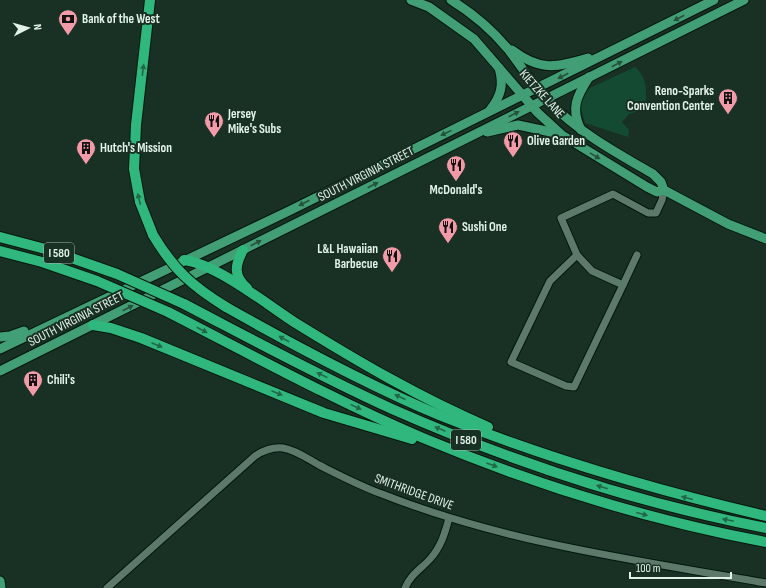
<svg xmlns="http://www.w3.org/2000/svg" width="766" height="588" font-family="'Sofia Sans Condensed',sans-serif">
<rect width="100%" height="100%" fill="#183124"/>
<!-- green -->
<path fill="#144a32" d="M 635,67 C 648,78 647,93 645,109 L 629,114 L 622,122 L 629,130 L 628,137 L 585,123 L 580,105 L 586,92 L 590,88 Z"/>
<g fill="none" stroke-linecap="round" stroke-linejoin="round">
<!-- minor casing -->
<g stroke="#01180d" stroke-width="9">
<g id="minor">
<polyline points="577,255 550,281 511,362 566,386 574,387 623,285"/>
<polyline points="637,255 623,285 592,271 577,255 561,218 613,194 648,213 656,213 662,200 664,190"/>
<path d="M 107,588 L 255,456 C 264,450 273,447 283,448 C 296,450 308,459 319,465 C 339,475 360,486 382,494 C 506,543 636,560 766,583"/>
<path d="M 405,588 C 410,575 421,569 430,559 C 441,547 445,533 449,518"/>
</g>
</g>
<!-- major casing -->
<g stroke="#01180d" stroke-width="11">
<g id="major">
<polyline points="411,0 429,7 474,39 538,113 562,135 647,187 657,192 664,190"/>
<path d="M 451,0 C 472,13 492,30 508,49 C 521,66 532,84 547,100 C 578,132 615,152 653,174 L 661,182 L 664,190 L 728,224 L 766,239"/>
<path d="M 512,50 C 540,71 555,68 588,58"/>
<path d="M 490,110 C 501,96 504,85 499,68"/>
<path d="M 581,130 C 570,108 577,96 589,77"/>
<polyline points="487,132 518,125 560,134"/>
<polyline points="0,337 10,336 24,331"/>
<polyline points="0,349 291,210 714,0"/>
<polyline points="0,371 744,0"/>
<polyline points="0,581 1,588"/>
</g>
</g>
<!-- highway casing -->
<g stroke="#01180d" stroke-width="12">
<g id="highway">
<polyline points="150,0 136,125 134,169 140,202 153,235"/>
<polyline points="0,237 49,250 117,274"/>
<path d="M 243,250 C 235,265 233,276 247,288"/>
<polyline points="0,251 42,262 97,281"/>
<path d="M 184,260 C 216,264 265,303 294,322 C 357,361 420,398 488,427"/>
<path d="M 184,304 C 253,340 321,377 392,409 C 512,462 637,503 766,528"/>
<path d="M 226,307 C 295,346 366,384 439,415 C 545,458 655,490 766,516"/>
<path d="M 168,312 C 252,355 336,401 423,438 C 533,484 648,520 766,542"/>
<polyline points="93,325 111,328 141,338 324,413 412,439"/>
</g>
</g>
<!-- minor -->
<use href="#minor" stroke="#5d7969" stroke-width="7"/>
<!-- major -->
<use href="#major" stroke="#429e75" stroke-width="9"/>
<!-- highway -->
<use href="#highway" stroke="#30b77d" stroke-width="10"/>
<!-- highway-bridge casing -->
<g stroke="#01180d" stroke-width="12" stroke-linecap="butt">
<g id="highway-bridge">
<path d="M 153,235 C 174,270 192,286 226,307"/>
<polyline points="117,274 184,304"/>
<polyline points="97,281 168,312"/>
</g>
</g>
<!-- highway-bridge -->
<use href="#highway-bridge" stroke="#30b77d" stroke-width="10"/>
</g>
<!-- one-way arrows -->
<defs><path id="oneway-solid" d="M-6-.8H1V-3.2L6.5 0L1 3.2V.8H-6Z"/></defs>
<g fill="#25523c">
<use href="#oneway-solid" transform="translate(679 18) rotate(153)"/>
<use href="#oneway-solid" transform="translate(617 64) rotate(-27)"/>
<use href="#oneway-solid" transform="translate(563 76) rotate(153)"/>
<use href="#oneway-solid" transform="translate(514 114) rotate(-27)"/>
<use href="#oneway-solid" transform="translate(446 133) rotate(154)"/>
<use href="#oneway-solid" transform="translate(595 156) rotate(31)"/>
<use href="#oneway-solid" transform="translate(373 185) rotate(-27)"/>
<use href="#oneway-solid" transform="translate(304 203) rotate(153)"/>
<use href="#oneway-solid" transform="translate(256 243) rotate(-27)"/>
<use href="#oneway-solid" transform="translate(128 308) rotate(-27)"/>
</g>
<g fill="#226748">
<use href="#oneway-solid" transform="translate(143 70) rotate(-83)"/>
<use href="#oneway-solid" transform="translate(139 199) rotate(-104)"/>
<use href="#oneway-solid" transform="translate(202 330) rotate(27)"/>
<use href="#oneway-solid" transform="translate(284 339) rotate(-151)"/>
<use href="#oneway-solid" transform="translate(157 345) rotate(23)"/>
<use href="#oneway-solid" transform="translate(322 375) rotate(-154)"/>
<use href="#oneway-solid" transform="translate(277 393) rotate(23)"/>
<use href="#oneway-solid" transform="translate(400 397) rotate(-156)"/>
<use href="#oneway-solid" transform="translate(356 407) rotate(26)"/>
<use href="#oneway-solid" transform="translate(440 429) rotate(-157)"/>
<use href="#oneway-solid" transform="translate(492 465) rotate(20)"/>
<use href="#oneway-solid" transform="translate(602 487) rotate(-163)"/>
<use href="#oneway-solid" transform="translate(687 498) rotate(-165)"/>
<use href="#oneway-solid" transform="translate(642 514) rotate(15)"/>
<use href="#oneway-solid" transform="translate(728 520) rotate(-168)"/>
</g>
<!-- icons -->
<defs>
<g id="bank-pin" transform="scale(1)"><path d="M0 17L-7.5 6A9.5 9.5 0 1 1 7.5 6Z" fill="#f39aa8" stroke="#183124"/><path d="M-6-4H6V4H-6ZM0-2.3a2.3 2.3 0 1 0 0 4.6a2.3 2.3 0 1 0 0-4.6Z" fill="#111"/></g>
<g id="building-pin" transform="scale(1)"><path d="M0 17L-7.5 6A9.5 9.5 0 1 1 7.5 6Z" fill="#f39aa8" stroke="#183124"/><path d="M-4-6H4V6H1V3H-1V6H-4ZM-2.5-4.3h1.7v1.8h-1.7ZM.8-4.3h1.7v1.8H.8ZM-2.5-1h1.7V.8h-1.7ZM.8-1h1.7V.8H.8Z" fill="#111"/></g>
<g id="restaurant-pin" transform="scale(1)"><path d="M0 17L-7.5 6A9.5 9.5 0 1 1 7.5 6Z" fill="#f39aa8" stroke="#183124"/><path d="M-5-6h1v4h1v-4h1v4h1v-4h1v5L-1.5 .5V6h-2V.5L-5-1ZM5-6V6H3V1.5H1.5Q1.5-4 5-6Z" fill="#111"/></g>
</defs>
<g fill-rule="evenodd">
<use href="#bank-pin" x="68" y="19"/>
<use href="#building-pin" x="728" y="98"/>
<use href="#restaurant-pin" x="214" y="121"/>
<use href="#restaurant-pin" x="513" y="141"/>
<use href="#building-pin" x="86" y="148"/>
<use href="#restaurant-pin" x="456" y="165"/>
<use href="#restaurant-pin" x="448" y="227"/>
<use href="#restaurant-pin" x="392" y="256"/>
<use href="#building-pin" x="33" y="380"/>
</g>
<g text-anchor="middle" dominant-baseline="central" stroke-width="4" stroke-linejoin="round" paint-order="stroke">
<!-- shield labels -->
<g fill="#183124" stroke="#a6b8ae" stroke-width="1">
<rect x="44" y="243" width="30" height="20" rx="3"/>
<rect x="451" y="430" width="30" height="20" rx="3"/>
</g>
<g font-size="12" font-weight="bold" fill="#e3f2e9">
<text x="59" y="253">I 580</text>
<text x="466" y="440">I 580</text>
</g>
<!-- poi labels -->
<g font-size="13" font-weight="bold" fill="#e3f2e9" stroke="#183124" text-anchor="start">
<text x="82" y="19">Bank of the West</text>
<text x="714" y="91" text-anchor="end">Reno-Sparks<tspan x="714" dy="15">Convention Center</tspan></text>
<text x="228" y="114">Jersey<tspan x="228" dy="15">Mike's Subs</tspan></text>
<text x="527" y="141">Olive Garden</text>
<text x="100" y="148">Hutch's Mission</text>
<text x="456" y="190" text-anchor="middle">McDonald's</text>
<text x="462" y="227">Sushi One</text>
<text x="378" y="249" text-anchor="end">L&amp;L Hawaiian<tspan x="378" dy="15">Barbecue</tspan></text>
<text x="47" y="380">Chili's</text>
</g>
<!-- street labels -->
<g font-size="13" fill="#e3f2e9" stroke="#183124">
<text transform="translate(542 94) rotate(48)">KIETZKE LANE</text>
<text transform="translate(366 174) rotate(-27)">SOUTH VIRGINIA STREET</text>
<text transform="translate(76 319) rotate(-27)">SOUTH VIRGINIA STREET</text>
<text transform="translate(414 492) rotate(20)">SMITHRIDGE DRIVE</text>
</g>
</g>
<!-- north arrow -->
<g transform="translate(28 28) rotate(84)" stroke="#183124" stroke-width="3" paint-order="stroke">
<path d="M0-3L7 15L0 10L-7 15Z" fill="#e3f2e9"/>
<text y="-6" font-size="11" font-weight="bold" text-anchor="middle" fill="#e3f2e9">N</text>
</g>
<!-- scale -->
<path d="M630 572v6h101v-6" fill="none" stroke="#e3f2e9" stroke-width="2"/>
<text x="636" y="572" font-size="12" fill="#e3f2e9" stroke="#183124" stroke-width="3" paint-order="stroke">100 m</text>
</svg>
